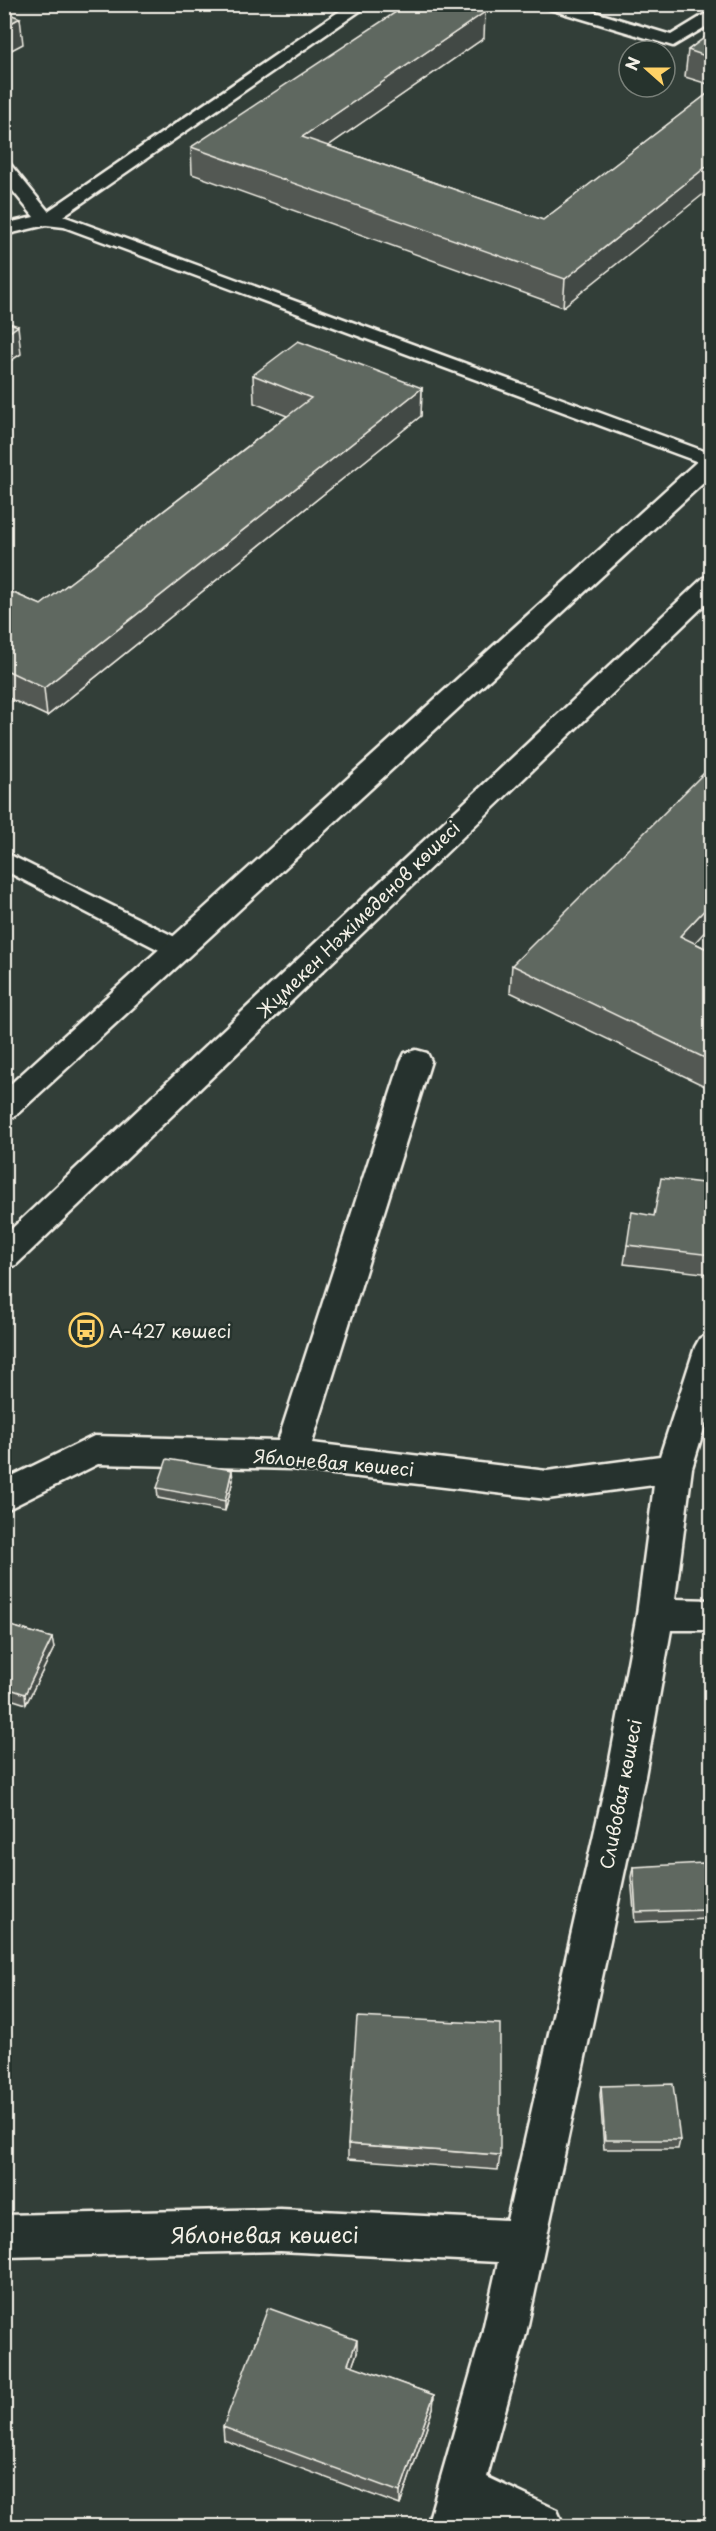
<svg xmlns="http://www.w3.org/2000/svg" width="716" height="2531" font-family="'Playpen Sans',sans-serif">
<rect width="100%" height="100%" fill="#323e38"/>
<filter id="ink" filterUnits="userSpaceOnUse"><feTurbulence type="fractalNoise" baseFrequency=".0167" numOctaves="2"/><feDisplacementMap in="SourceGraphic" scale="12" xChannelSelector="R" yChannelSelector="G"/><feConvolveMatrix kernelMatrix="1 2 1 2 8 2 1 2 1" color-interpolation-filters="sRGB"/></filter>
<g filter="url(#ink)">
<g fill="none" stroke-linecap="round" stroke-linejoin="round">
<!-- lane casing -->
<g stroke="#f4f1e8" stroke-width="5">
<g id="lane">
<polygon points="350,4 370,4 63,216 712,454 712,467 64,227 46,225 4,235 4,224 34,217 4,180 4,163 10,164 48,211"/>
<polygon points="541,4 568,4 671,35 712,10 712,23 673,46 543,7"/>
<polygon points="4,852 187,943 190,949 187,955 178,957 169,955 4,870"/>
</g>
</g>
<!-- street casing -->
<g stroke="#f4f1e8" stroke-width="5">
<polygon id="street" points="416,1050 427,1053 431,1061 312,1443 547,1471 660,1456 695,1347 700,1338 712,1334 712,1403 692,1468 675,1599 712,1600 712,1630 671,1630 645,1776 526,2334 487,2477 557,2510 564,2526 491,2526 475,2519 473,2526 427,2526 482,2334 498,2262 280,2251 4,2257 4,2215 280,2209 507,2220 607,1776 637,1614 654,1485 547,1499 291,1469 98,1464 4,1511 4,1480 94,1436 278,1441 401,1061 405,1053"/>
</g>
<!-- secondary casing -->
<g stroke="#f4f1e8" stroke-width="5">
<g id="secondary">
<polygon points="712,454 712,475 15,1116 4,1119 4,1090 703,456"/>
<polygon points="712,575 712,598 16,1265 4,1268 4,1236 703,578"/>
</g>
</g>
<!-- lane -->
<use href="#lane" fill="#26332d" fill-rule="evenodd"/>
<!-- street -->
<use href="#street" fill="#26332d" fill-rule="evenodd"/>
<!-- secondary -->
<use href="#secondary" fill="#26332d" fill-rule="evenodd"/>
</g>
<!-- wall -->
<g fill="#525953" stroke="#f4f1e8" stroke-width="1.5">
<polygon points="711,33 711,85 685,77 688,50"/>
<polygon points="484,38 328,146 543,220 711,91 563,307 192,174 191,147"/>
<polygon points="253,375 422,388 421,416 47,716 4,696 4,589 41,605 287,416 254,403"/>
<polygon points="695,943 711,951 711,1089 510,992 512,965"/>
<polygon points="711,1184 711,1274 624,1264 627,1245 654,1216"/>
<polygon points="233,1480 225,1511 158,1498 157,1488"/>
<polygon points="4,1624 52,1638 54,1648 26,1704 4,1697"/>
<polygon points="633,1867 709,1910 707,1919 635,1922 631,1877"/>
<polygon points="601,2086 680,2140 678,2149 604,2149 600,2095"/>
<polygon points="348,2144 500,2155 498,2170 348,2159"/>
<polygon points="357,2353 352,2366 434,2395 433,2408 400,2505 224,2440 223,2427"/>
</g>
<!-- shaded-wall -->
<g fill="#424944" stroke="#f4f1e8" stroke-width="1.5">
<polygon points="485,12 484,38 302,164 302,137"/>
<polygon points="20,18 23,44 4,54 4,27"/>
<polygon points="711,163 711,188 563,307 565,279"/>
<polygon points="18,326 21,354 4,365 4,336"/>
<polygon points="422,388 421,416 47,716 44,688"/>
<polygon points="711,903 711,925 677,962 680,936"/>
<polygon points="232,1470 233,1480 225,1511 225,1501"/>
<polygon points="52,1638 54,1648 26,1704 25,1694"/>
<polygon points="357,2340 357,2353 348,2378 348,2364"/>
<polygon points="434,2395 433,2408 400,2505 400,2492"/>
</g>
<!-- building -->
<g fill="#5f6861" stroke="#f4f1e8" stroke-width="1.5">
<polygon points="408,4 460,4 485,12 302,137 543,220 711,91 711,163 565,279 191,147"/>
<polygon points="4,12 20,18 4,27"/>
<polygon points="711,33 711,58 688,50"/>
<polygon points="4,321 18,326 4,336"/>
<polygon points="298,341 422,388 44,688 4,669 4,589 41,605 311,398 253,375"/>
<polygon points="711,766 711,903 680,936 711,951 711,1061 512,965"/>
<polygon points="661,1178 711,1184 711,1255 627,1245 632,1212 654,1216"/>
<polygon points="167,1459 232,1470 225,1501 157,1488"/>
<polygon points="4,1624 52,1638 25,1694 4,1687"/>
<polygon points="703,1863 709,1910 636,1912 633,1867"/>
<polygon points="357,2017 500,2024 500,2155 348,2144"/>
<polygon points="673,2084 680,2140 605,2140 601,2086"/>
<polygon points="268,2308 357,2340 348,2364 434,2395 400,2492 223,2427"/>
</g>
</g>
<!-- icons -->
<defs>
<g id="bus-ring" transform="scale(1.725)"><circle r="9.5" fill="#26332d" stroke="#ffd166" stroke-width="1.5"/><path d="M-5-6H5V4H4V6H2V4H-2V6H-4V4H-5ZM-3.5-4V0h7V-4ZM-3.5 1.2v1.5H-2V1.2ZM2 1.2v1.5H3.5V1.2Z" fill="#ffd166"/></g>
</defs>
<g fill-rule="evenodd">
<use href="#bus-ring" x="86" y="1330"/>
</g>
<g text-anchor="middle" dominant-baseline="central" stroke-width="5" stroke-linejoin="round" paint-order="stroke">
<!-- street labels -->
<g font-size="18" fill="#f4f1e8" stroke="#26332d">
<text transform="translate(358 919) rotate(-44)">Жұмекен Нәжімеденов көшесі</text>
<text transform="translate(334 1462) rotate(5)">Яблоневая көшесі</text>
<text transform="translate(620 1794) rotate(-79)">Сливовая көшесі</text>
</g>
<!-- poi labels -->
<g font-size="18" fill="#f4f1e8" stroke="#26332d" text-anchor="start">
<text x="109" y="1330">A-427 көшесі</text>
</g>
<!-- near-street labels -->
<g font-size="21" fill="#f4f1e8" stroke="#26332d">
<text x="265" y="2234">Яблоневая көшесі</text>
</g>
</g>
<!-- margin -->
<rect width="716" height="2531" fill="none" stroke="#26332d" stroke-width="24"/>
<rect x="12" y="12" width="692" height="2507" fill="none" stroke="#f4f1e8" stroke-width="2" filter="url(#ink)"/>
<!-- north arrow -->
<g transform="translate(647 69) rotate(291)"><circle r="28" fill="#26332d" stroke="#787f78" stroke-width="1.5"/>
<path d="M0-4.5L10 22L0 15L-10 22Z" fill="#ffd166"/>
<text y="-9" font-size="16" font-weight="bold" text-anchor="middle" fill="#f4f1e8">N</text>
</g>
</svg>
